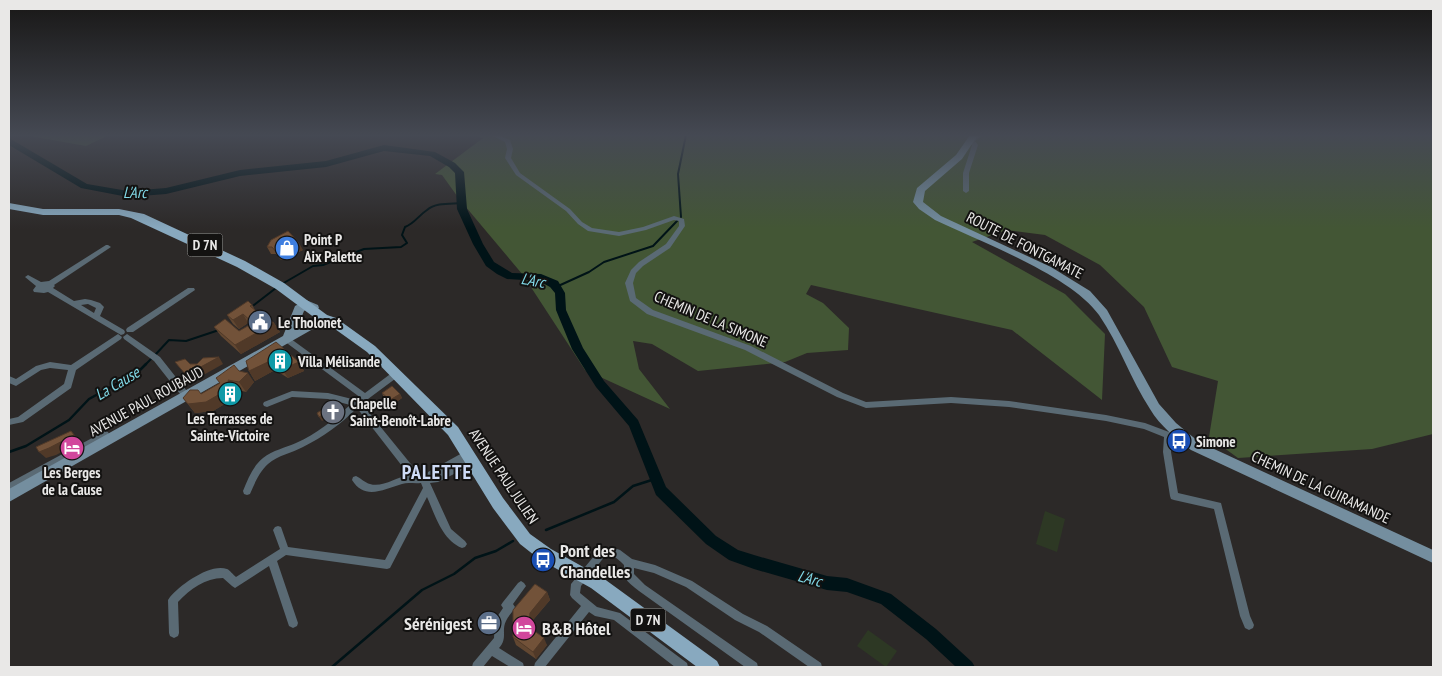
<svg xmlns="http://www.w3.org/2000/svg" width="1442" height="676" font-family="'PT Sans Narrow',sans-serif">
<rect width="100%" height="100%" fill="#2c2928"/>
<!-- green -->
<g fill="#2d3824">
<polygon points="1045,511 1065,519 1057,552 1036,544"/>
<polygon points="868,630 897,651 886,667 857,646"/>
</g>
<!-- forest -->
<g fill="#435635">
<polygon points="24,135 109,135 86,146"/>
<polygon points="472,135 1433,135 1433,434 1372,449 1238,458 1209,437 1218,381 1172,367 1144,307 1100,265 1045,235 1007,230 972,242 1065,294 1105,334 1102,400 1012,330 811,285 806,294 823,303 849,328 848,350 807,353 785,362 698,371 652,344 633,341 639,369 670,409 585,370 523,275 460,200 442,175 435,174 483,138"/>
</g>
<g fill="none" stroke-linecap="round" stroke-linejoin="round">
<!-- stream-far1 -->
<g stroke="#001317" stroke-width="2">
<polyline points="681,217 678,174 686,135"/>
<path d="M 282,284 L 313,266 L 323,265 L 364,249 L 401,247 L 407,243 L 402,235 L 405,227 C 415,223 418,216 427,210 C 436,202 451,204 462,203"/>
<polyline points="556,287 589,272 604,262 653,246 677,221"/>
<polyline points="254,305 276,288"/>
<polyline points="155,355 169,340 186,341 219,330"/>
<polyline points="145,365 152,358"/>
</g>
<!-- stream -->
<g stroke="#001317" stroke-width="2.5">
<polyline points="9,452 26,446 69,420 89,399 138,372 146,364"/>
<polyline points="546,530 614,502 633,486 655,479"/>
<polyline points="332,667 422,590 454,574 475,558 496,551 513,541"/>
</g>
<!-- river -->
<polygon fill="#001317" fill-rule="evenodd" points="9,138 87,184 128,191 166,188 240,170 326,161 384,145 435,152 455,163 464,172 467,209 483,244 494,262 512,273 541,274 558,281 565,293 566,310 583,348 604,381 638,420 666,487 716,536 738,550 754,555 827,576 847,578 891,594 936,629 972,662 975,667 956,667 926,639 881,604 847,592 827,590 754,569 729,560 706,544 656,495 629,426 596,387 572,349 556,310 555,293 550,287 539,281 507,279 497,274 486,266 473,244 457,209 455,173 449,167 430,156 384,151 326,167 240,176 166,194 128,197 81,188 9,145"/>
<!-- street -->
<g fill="#5a6a74" fill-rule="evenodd">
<polygon points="491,135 498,135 510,140 513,149 511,158 520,173 570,209 582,222 592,228 619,232 643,227 674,216 684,219 685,226 670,248 643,266 636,273 633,283 636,298 653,310 751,346 843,393 866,402 951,397 1009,401 1106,415 1145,423 1185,438 1186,440 1185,442 1182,443 1172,440 1171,452 1178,493 1221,503 1250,616 1254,625 1253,628 1249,630 1245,628 1240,616 1214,509 1174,500 1171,499 1170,496 1163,452 1164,437 1144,429 1106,421 1009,407 951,403 866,408 837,397 745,350 647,314 630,301 625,283 631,270 639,262 666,244 679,226 679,221 674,220 646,230 619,236 588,231 578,224 566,211 516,175 505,158 507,149 505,142"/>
<polygon points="977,135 983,135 975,141 978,145 969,173 969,191 966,193 963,191 963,173 972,145 968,141"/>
<path d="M 106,245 L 108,245 L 111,247 L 54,285 L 55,286 L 53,288 L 74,301 L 85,299 L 91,300 L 100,303 L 104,307 L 100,316 L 124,330 L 125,332 L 124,334 L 121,335 L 48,292 L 44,293 L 34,292 L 33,290 L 36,286 L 25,277 L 28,275 L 41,282 L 49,281 ZM 88,304 L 96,308 L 94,313 L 81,305 Z"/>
<polygon points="188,288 194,288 195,290 133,332 127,332 126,330 127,328"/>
<polygon points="118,334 122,337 121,339 76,370 71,388 23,422 9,425 9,419 18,417 64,384 68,370 50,368 41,370 16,386 9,383 9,376 16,379 36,366 50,362 71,365"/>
<polygon points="127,334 160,357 190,395 191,397 190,399 184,399 154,361 124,339 123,337"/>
<path d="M 287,336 L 365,393 L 393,372 L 399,372 L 400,374 L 399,376 L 368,399 L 363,400 L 364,401 L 362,404 L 423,479 L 426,479 L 428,472 L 464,452 L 467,451 L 470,452 L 471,455 L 469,458 L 474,458 L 475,461 L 474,464 L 438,482 L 430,483 L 451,529 L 465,541 L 467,544 L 465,547 L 462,548 C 442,540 435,515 427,497 L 390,568 L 387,569 L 286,555 L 277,561 L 298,623 L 297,626 L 293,628 L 289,626 L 269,566 L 235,588 L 232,586 L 223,578 C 205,578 190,589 178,602 L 179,633 L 178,636 L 174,638 L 170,636 L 169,633 L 168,600 L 170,597 C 180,585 210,563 227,569 C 230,570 233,575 236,577 L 280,549 L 273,530 L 275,527 L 278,526 L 281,527 L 288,547 L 385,560 L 423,488 L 421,483 C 414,484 408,482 402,484 C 384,489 365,501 352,480 L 353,477 L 356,476 C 361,478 365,483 370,484 C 382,488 397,477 409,475 L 357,408 C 341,424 323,437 303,447 C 292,453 278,455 268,464 C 259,472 255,483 250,494 L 247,495 L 244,494 L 243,491 C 248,479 253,466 263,458 C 273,450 285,448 296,443 C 316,434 334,420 350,405 L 328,399 L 292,397 L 267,407 L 264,406 L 263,404 L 264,402 L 292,391 L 328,393 L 356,400 L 361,398 L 284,341 L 283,339 L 284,337 Z"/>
<polygon points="105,431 108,432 109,434 108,436 9,491 9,483"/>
<path d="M 606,547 L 614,548 L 620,550 L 632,559 L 655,565 L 692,581 L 743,614 L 767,626 L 821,663 L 822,667 L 809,667 L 759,632 L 735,620 L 686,587 L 654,573 L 634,568 L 634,574 L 645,585 L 757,663 L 758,667 L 745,667 L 639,591 C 627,581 624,581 624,565 C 618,559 614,555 605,556 L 581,586 L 580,593 L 597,607 L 620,613 L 687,663 L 688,667 L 675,667 L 614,620 L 595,616 L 589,612 L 545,667 L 534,667 L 535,663 L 581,606 L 572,598 L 570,595 L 571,584 L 599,550 Z"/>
<path d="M 521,581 L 524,583 L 526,586 L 513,604 L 515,607 C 513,612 508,616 506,621 C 501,631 508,638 499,648 L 523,663 L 524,667 L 510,667 L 492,656 L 483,667 L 472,667 L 473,663 L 494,638 L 495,620 L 503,608 L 501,605 L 503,602 L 518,583 Z"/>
</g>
<!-- secondary -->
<g fill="#748e9f" fill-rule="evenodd">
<path d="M 970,135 L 978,135 L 962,159 L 925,191 L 923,202 L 941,216 L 1051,267 L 1090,291 L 1107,310 L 1159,404 L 1176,423 L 1199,442 L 1433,550 L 1433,563 L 1191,450 C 1176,438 1160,426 1150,409 C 1131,380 1119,344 1099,315 C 1070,275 981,242 935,220 L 919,209 L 913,202 L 917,188 L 956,155 Z"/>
<polygon points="306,300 318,305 319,308 314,312 307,309 304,311 297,328 323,314 327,315 328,318 327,321 9,502 9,489 283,336 295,306"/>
</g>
<!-- primary -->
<polygon fill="#88a9bf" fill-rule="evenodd" points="9,203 43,209 119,209 144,214 245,261 284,283 327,315 336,318 375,346 458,427 503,498 530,534 551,549 603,578 717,661 720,667 697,667 591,588 539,559 520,544 493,508 448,435 367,352 328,324 319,321 276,289 237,267 131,218 119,215 43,215 9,209"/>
</g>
<!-- wall -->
<g fill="#624731">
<polygon points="271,240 303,250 281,260 276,254 271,254 267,247"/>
<polygon points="252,305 255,310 274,323 280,332 241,354 221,336 214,327 239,331 250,325 248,323 239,329 233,324 227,315"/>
<polygon points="246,361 299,362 304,371 288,378 275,370 255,381 249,371"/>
<polygon points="239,371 254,382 246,392 234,389 238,396 213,411 195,413 183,398 201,394 220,383 216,378"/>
<polygon points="382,393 400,394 402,398 392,405 384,398"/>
<polygon points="547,592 550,600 533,620 532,630 547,645 536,659 516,645 513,637"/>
</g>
<!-- shaded-wall -->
<g fill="#503928">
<polygon points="299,243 303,250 281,260 277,253"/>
<polygon points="243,314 248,323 239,329 233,320"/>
<polygon points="274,323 280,332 241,354 235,345"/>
<polygon points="219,357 223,364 191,382 186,375"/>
<polygon points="270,361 275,370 255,381 249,371"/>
<polygon points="299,362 304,371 288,378 282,369"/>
<polygon points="248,373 254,382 246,392 239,382"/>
<polygon points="228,380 238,396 213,411 195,413 188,404"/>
<polygon points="400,394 402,398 392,405 390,400"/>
<polygon points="338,405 341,410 322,421 319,417"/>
<polygon points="71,431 81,442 56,455 46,458 39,452"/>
<polygon points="547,592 550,600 533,620 532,635 529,627 530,613"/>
<polygon points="544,638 547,645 536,659 533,652"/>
</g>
<!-- building -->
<g fill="#725239" stroke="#503928">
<polygon points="288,231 299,243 277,253 272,247 267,247 271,240"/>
<polygon points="248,301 252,305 250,306 261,315 264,314 274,323 235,345 214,327 225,319 239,331 253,323 243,314 233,320 227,315"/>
<polygon points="276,342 299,362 282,369 270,361 249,371 246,361"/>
<polygon points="219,357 186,375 175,362 185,359 190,364 197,364 203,358"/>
<polygon points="234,365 239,371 248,373 239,382 228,380 232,387 206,402 188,404 183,398 190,390 198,390 201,394 220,383 216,378"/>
<polygon points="392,386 400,394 390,400 382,393"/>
<polygon points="335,401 338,405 319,417 317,413"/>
<polygon points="71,431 74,435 49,448 39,452 36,447"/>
<polygon points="535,584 547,592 530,613 529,627 544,638 533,652 513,637 513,610"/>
</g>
<!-- sky -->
<linearGradient id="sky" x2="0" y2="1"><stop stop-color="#181716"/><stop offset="0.59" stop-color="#454953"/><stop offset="1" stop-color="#454953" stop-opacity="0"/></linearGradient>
<rect width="1442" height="229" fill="url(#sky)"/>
<!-- icons -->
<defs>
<g id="shop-disc" transform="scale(1.25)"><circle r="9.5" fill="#3f7fe0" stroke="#131211"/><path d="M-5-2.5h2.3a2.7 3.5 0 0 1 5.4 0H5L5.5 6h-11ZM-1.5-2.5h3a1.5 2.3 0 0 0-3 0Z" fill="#fff"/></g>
<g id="civic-disc" transform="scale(1.25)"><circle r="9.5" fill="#5c6f8a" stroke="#131211"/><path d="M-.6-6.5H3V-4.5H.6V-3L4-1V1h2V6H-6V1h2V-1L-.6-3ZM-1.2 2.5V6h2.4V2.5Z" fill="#fff"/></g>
<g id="building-disc" transform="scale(1.25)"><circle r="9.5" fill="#0f9aa8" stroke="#131211"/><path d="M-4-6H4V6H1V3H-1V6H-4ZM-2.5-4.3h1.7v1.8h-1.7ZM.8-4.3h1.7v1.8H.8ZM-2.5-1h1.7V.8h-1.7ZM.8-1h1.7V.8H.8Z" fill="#fff"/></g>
<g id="church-disc" transform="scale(1.25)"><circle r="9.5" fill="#6b7280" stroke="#131211"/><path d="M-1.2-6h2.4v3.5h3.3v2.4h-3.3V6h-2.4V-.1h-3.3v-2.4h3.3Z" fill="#fff"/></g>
<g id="bus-disc" transform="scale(1.25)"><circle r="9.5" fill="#1a4fb4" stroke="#131211"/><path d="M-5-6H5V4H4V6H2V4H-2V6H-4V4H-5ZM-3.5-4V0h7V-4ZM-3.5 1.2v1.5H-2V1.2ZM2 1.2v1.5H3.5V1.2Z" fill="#fff"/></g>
<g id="hotel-disc" transform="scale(1.25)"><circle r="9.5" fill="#d1479c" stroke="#131211"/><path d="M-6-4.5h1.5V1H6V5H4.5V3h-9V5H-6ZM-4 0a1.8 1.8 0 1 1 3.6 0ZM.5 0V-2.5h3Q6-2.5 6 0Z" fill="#fff"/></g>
<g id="office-disc" transform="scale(1.25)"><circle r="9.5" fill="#5c6f8a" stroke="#131211"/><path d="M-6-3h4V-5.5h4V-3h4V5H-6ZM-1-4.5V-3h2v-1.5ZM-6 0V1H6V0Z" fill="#fff"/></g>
</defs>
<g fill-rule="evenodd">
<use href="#shop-disc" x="287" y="248"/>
<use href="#civic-disc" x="260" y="322"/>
<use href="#building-disc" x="280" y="361"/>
<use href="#building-disc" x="230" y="394"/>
<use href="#church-disc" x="333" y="412"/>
<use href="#bus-disc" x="1179" y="441"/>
<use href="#hotel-disc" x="72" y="448"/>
<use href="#bus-disc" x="543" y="560"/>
<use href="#office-disc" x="489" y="623"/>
<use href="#hotel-disc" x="524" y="628"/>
</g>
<g text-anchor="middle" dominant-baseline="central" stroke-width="4" stroke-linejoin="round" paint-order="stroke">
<!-- shield labels -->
<g fill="#131211" stroke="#a9a8a7" stroke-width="1">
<rect x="187.5" y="233.5" width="35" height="23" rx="4"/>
<rect x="630.5" y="608.5" width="35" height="23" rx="4"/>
</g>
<g font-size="14" font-weight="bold" fill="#e9e8e7">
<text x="205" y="245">D 7N</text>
<text x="648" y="620">D 7N</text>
</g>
<!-- poi labels -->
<g font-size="15" font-weight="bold" fill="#e9e8e7" stroke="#131211" text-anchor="start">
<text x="304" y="239">Point P<tspan x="304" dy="17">Aix Palette</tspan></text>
<text x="278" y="322">Le Tholonet</text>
<text x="298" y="361">Villa Mélisande</text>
<text x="350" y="403">Chapelle<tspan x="350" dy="17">Saint-Benoît-Labre</tspan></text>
<text x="230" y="418" text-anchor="middle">Les Terrasses de<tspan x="230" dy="17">Sainte-Victoire</tspan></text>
<text x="1196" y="441">Simone</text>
<text x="72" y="472" text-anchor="middle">Les Berges<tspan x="72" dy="17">de la Cause</tspan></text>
</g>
<!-- street labels -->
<g font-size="15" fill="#e9e8e7" stroke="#131211">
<text transform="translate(1025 245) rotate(27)">ROUTE DE FONTGAMATE</text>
<text transform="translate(711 319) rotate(23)">CHEMIN DE LA SIMONE</text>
<text transform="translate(146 401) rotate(-29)">AVENUE PAUL ROUBAUD</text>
<text transform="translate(504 476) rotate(56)">AVENUE PAUL JULIEN</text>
<text transform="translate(1321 487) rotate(25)">CHEMIN DE LA GUIRAMANDE</text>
</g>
<!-- water labels -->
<g font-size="16" font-style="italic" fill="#81d9e7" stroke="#131211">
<text x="135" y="192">L'Arc</text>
<text transform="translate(533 280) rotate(10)">L'Arc</text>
<text transform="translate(117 383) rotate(-31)">La Cause</text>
<text transform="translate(810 578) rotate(15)">L'Arc</text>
</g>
<!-- near-poi labels -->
<g font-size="18" font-weight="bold" fill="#e9e8e7" stroke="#131211" text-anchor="start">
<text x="560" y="550">Pont des<tspan x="560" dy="21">Chandelles</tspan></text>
<text x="472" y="623" text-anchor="end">Sérénigest</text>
<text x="542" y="628">B&amp;B Hôtel</text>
</g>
<!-- district labels -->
<g font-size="20" font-weight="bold" letter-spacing="1" fill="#cedbf6" stroke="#131211">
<text x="437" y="472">PALETTE</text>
</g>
</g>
<!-- border -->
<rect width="1442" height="676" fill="none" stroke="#e9e8e7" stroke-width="20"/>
</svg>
